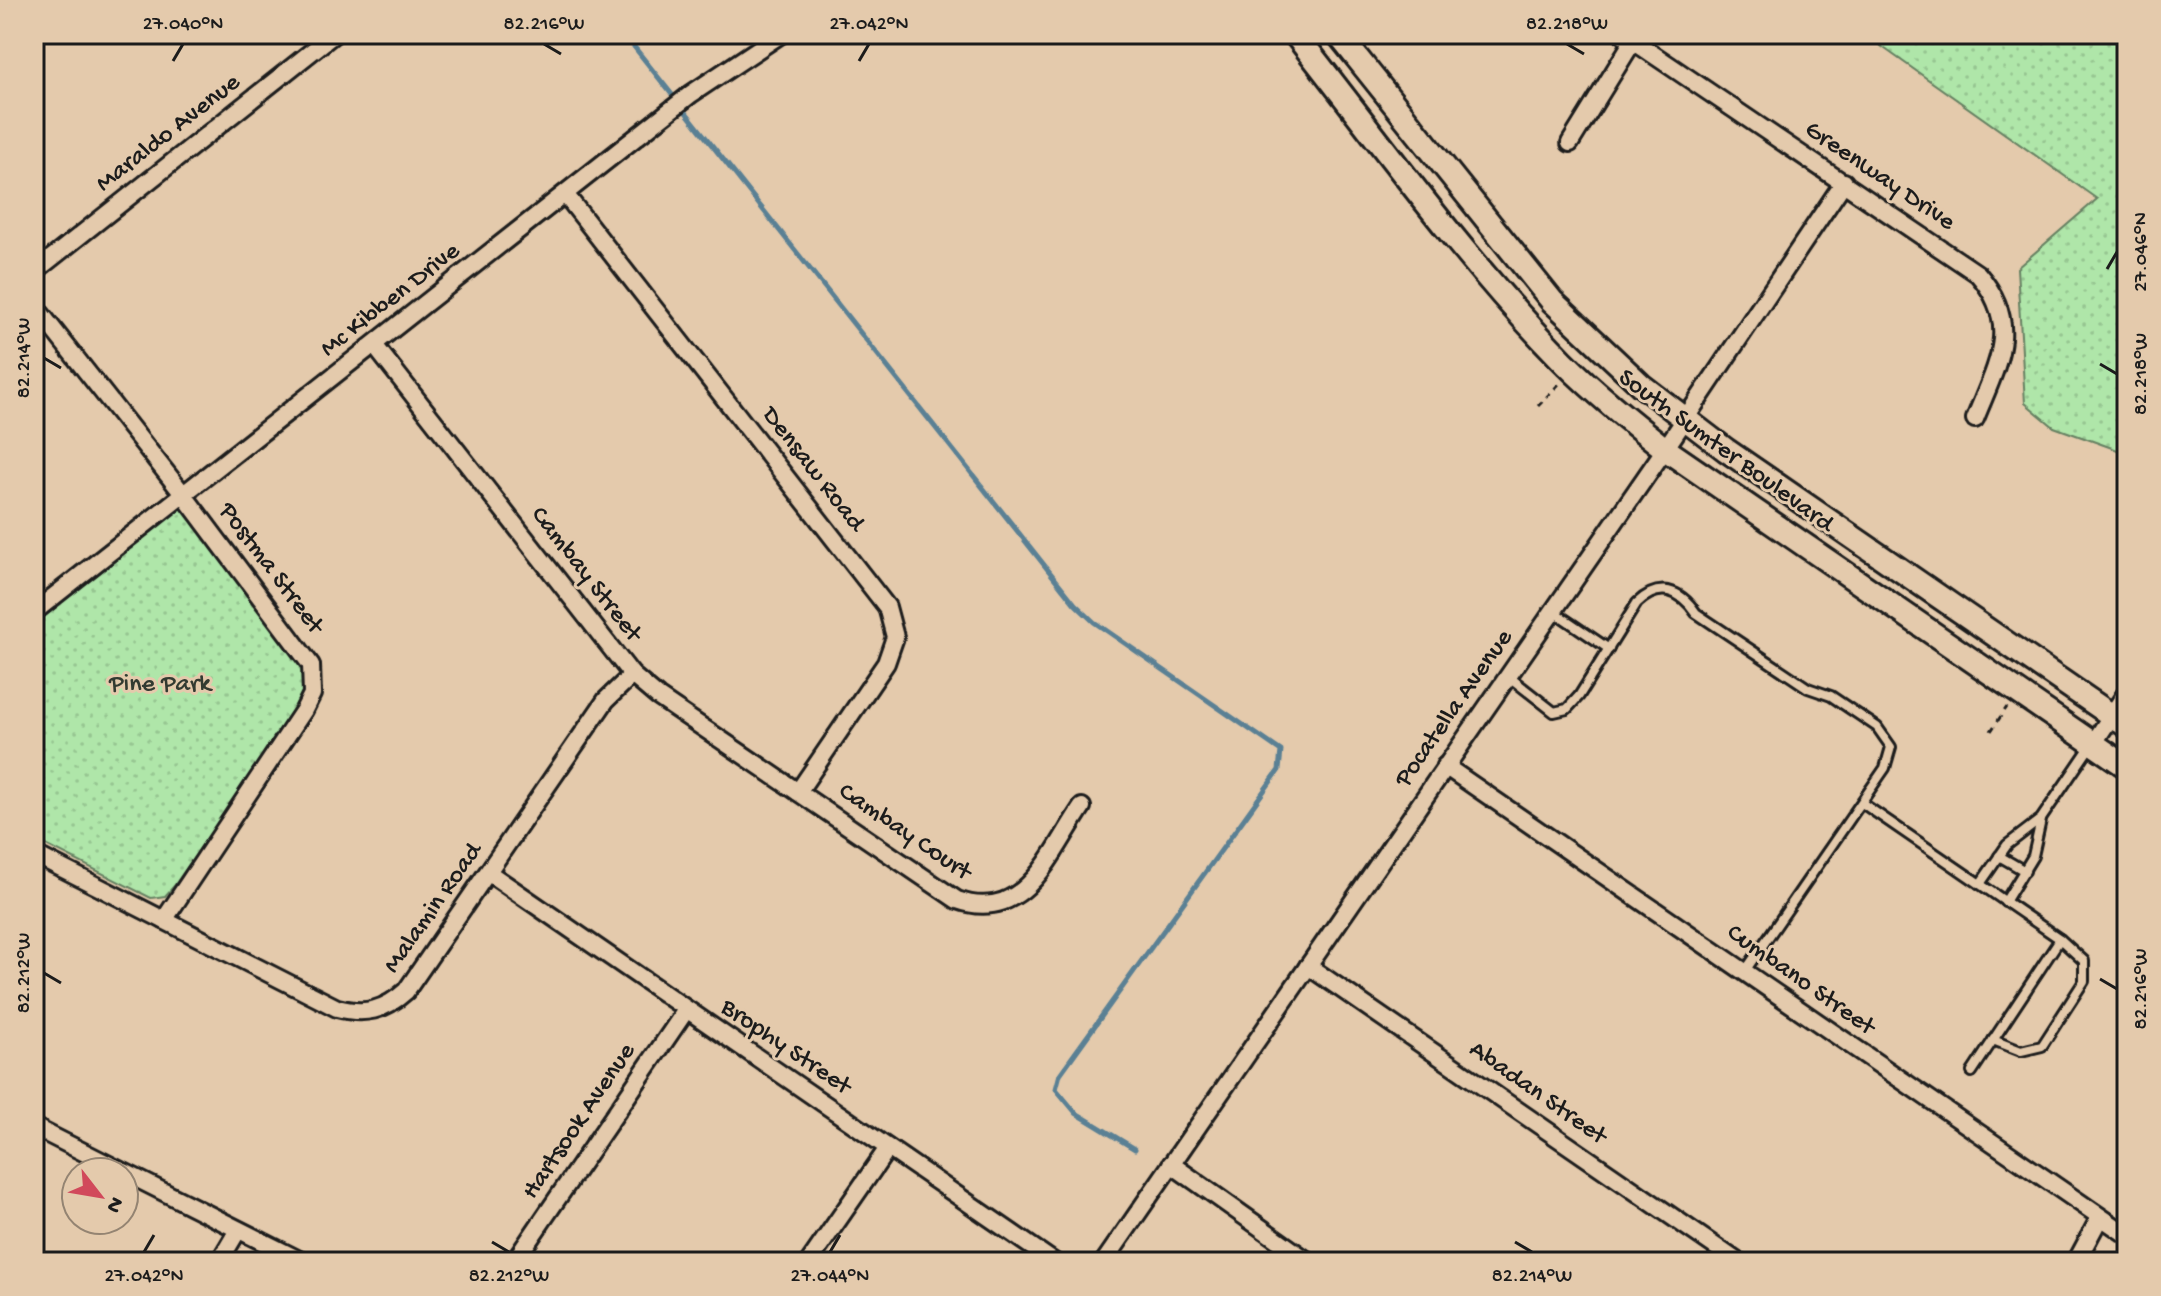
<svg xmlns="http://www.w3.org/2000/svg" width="2161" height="1296" font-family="'Gochi Hand',sans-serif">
<defs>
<pattern id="grass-dots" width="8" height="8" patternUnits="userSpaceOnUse" patternTransform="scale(2)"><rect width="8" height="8" fill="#afe6a9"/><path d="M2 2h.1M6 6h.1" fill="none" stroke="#96c591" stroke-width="1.8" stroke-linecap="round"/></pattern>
</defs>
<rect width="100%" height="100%" fill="#e4caac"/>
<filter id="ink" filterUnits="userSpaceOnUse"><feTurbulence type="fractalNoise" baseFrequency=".0125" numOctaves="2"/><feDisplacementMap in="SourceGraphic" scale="16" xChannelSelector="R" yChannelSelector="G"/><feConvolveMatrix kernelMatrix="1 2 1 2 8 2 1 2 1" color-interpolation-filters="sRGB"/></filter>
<g filter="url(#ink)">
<!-- grass -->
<g fill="url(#grass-dots)" stroke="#668162" stroke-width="2">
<polygon points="1864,34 2127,34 2126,453 2054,427 2025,403 2017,268 2097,199"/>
<polygon points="182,504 298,658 306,683 303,699 174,886 165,896 151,898 34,839 34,625"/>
</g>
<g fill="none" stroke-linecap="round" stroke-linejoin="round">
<!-- stream -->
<polyline stroke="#5a8094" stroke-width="5" points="624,34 1075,604 1094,622 1281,751 1279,770 1060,1074 1056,1089 1076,1113 1135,1149"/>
<!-- lane casing -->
<g stroke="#1c1c1c" stroke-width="14">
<g id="lane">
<polyline points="1553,611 1609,649"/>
<path d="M 1508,676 L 1554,712 L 1567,709 L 1579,696 L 1637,603 C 1659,582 1680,589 1696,613 L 1808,688 L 1831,696 L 1877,727 L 1891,747 L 1885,768 L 1745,971"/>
<polyline points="1862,803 2060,939 2084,961 2084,981 2042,1046 2021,1051 1993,1040"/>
<polyline points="1999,856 2025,871"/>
<polyline points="1980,884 2007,845 2041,819 2092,744"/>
<polyline points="2005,902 2033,856 2041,820"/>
<polyline points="1972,1072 2060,939"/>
</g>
</g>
<!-- street casing -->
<g stroke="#1c1c1c" stroke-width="22">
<g id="street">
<path d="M 1623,34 L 1978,274 C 2022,325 1997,364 1975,419"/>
<polyline points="1570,143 1633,41"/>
<polyline points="565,194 887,607 895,637 886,663 798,792"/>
<polyline points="34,272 334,34"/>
<polyline points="34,305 183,494 311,665 312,694 304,710 164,920"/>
<path d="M 375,346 L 632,675 L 658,697 L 957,900 C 1025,924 1050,854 1082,807"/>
<polyline points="34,612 691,94 781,34"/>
<polyline points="2093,744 2127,692"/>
<polyline points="1445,766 2127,1235"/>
<path d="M 34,854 L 337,1008 C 365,1015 384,1011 406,991 L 606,700 L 632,675"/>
<polyline points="489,873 1054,1262"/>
<polyline points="1308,966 1738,1262"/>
<polyline points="34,1127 123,1172"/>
<polyline points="1171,1164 1309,1262"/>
<polyline points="124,1172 303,1262"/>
<polyline points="219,1262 238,1230"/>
<polyline points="514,1262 686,1010"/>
<polyline points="809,1262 888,1148"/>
<polyline points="1104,1262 1665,449 1844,182"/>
<polyline points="2076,1262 2100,1217"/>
</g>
</g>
<!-- secondary casing -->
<g stroke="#1c1c1c" stroke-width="28">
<g id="secondary">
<path d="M 1295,34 C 1382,144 1465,261 1563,361 C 1595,393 1630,421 1665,449 L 2127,767"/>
<polyline points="1338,34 1552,301 1641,385 1726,450 2127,726"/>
</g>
</g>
<!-- path -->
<g stroke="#1c1c1c" stroke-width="3" stroke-dasharray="6 6" stroke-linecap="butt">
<polyline points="1538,406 1559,384"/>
<polyline points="1991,731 2007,707"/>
</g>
<!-- lane -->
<use href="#lane" stroke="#e4caac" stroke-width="8"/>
<!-- street -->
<use href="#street" stroke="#e4caac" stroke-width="16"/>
<!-- secondary -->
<use href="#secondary" stroke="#e4caac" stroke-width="22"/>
</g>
</g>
<!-- ticks -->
<path fill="none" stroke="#1c1c1c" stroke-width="3" d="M 544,44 L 561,54M 1567,44 L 1584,54M 173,61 L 183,44M 859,61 L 869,44M 2107,269 L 2117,252M 44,358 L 61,368M 2100,364 L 2117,374M 44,973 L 61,983M 2100,979 L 2117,989M 492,1242 L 509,1252M 1515,1242 L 1532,1252M 144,1252 L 154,1235M 830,1252 L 840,1235"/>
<g text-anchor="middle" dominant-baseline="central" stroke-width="6" stroke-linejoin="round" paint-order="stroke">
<!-- street labels -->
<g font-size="26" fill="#1c1c1c" stroke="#e4caac">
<text transform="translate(169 134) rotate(-38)">Maraldo Avenue</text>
<text transform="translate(1879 177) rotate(34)">Greenway Drive</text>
<text transform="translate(391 301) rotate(-38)">Mc Kibben Drive</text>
<text transform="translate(1725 452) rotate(36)">South Sumter Boulevard</text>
<text transform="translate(812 470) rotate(52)">Densaw Road</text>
<text transform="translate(270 569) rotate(53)">Postma Street</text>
<text transform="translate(585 575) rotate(52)">Cambay Street</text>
<text transform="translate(1455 709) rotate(-55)">Pocatella Avenue</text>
<text transform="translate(904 833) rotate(34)">Cambay Court</text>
<text transform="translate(434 909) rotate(-55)">Malamin Road</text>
<text transform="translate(1800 981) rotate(35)">Cumbano Street</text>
<text transform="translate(785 1048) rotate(34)">Brophy Street</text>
<text transform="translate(1537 1094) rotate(35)">Abadan Street</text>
<text transform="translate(580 1122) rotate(-56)">Hartsook Avenue</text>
</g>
<!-- park labels -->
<g font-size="26" fill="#323a31" stroke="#e4caac">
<text x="160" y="685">Pine Park</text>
</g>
</g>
<!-- margin -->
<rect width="2161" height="1296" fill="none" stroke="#e4caac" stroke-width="88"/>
<!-- north arrow -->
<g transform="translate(100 1196) rotate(121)"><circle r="38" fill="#e4caac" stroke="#948472" stroke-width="2"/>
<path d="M0-6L14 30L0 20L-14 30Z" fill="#d1495b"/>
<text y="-12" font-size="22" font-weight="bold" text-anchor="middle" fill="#1c1c1c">N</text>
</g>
<rect x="44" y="44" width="2073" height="1208" fill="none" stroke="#1c1c1c" stroke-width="3"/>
<g font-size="20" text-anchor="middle" fill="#1c1c1c">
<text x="183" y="29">27.040°N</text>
<text x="544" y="29">82.216°W</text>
<text x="869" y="29">27.042°N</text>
<text x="1567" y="29">82.218°W</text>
<text transform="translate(2139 252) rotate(-90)" y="7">27.046°N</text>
<text transform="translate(22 358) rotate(-90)" y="7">82.214°W</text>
<text transform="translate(2139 374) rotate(-90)" y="7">82.218°W</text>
<text transform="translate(22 973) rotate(-90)" y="7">82.212°W</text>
<text transform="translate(2139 989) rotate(-90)" y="7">82.216°W</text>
<text x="144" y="1281">27.042°N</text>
<text x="509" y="1281">82.212°W</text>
<text x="830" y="1281">27.044°N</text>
<text x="1532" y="1281">82.214°W</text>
</g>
</svg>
